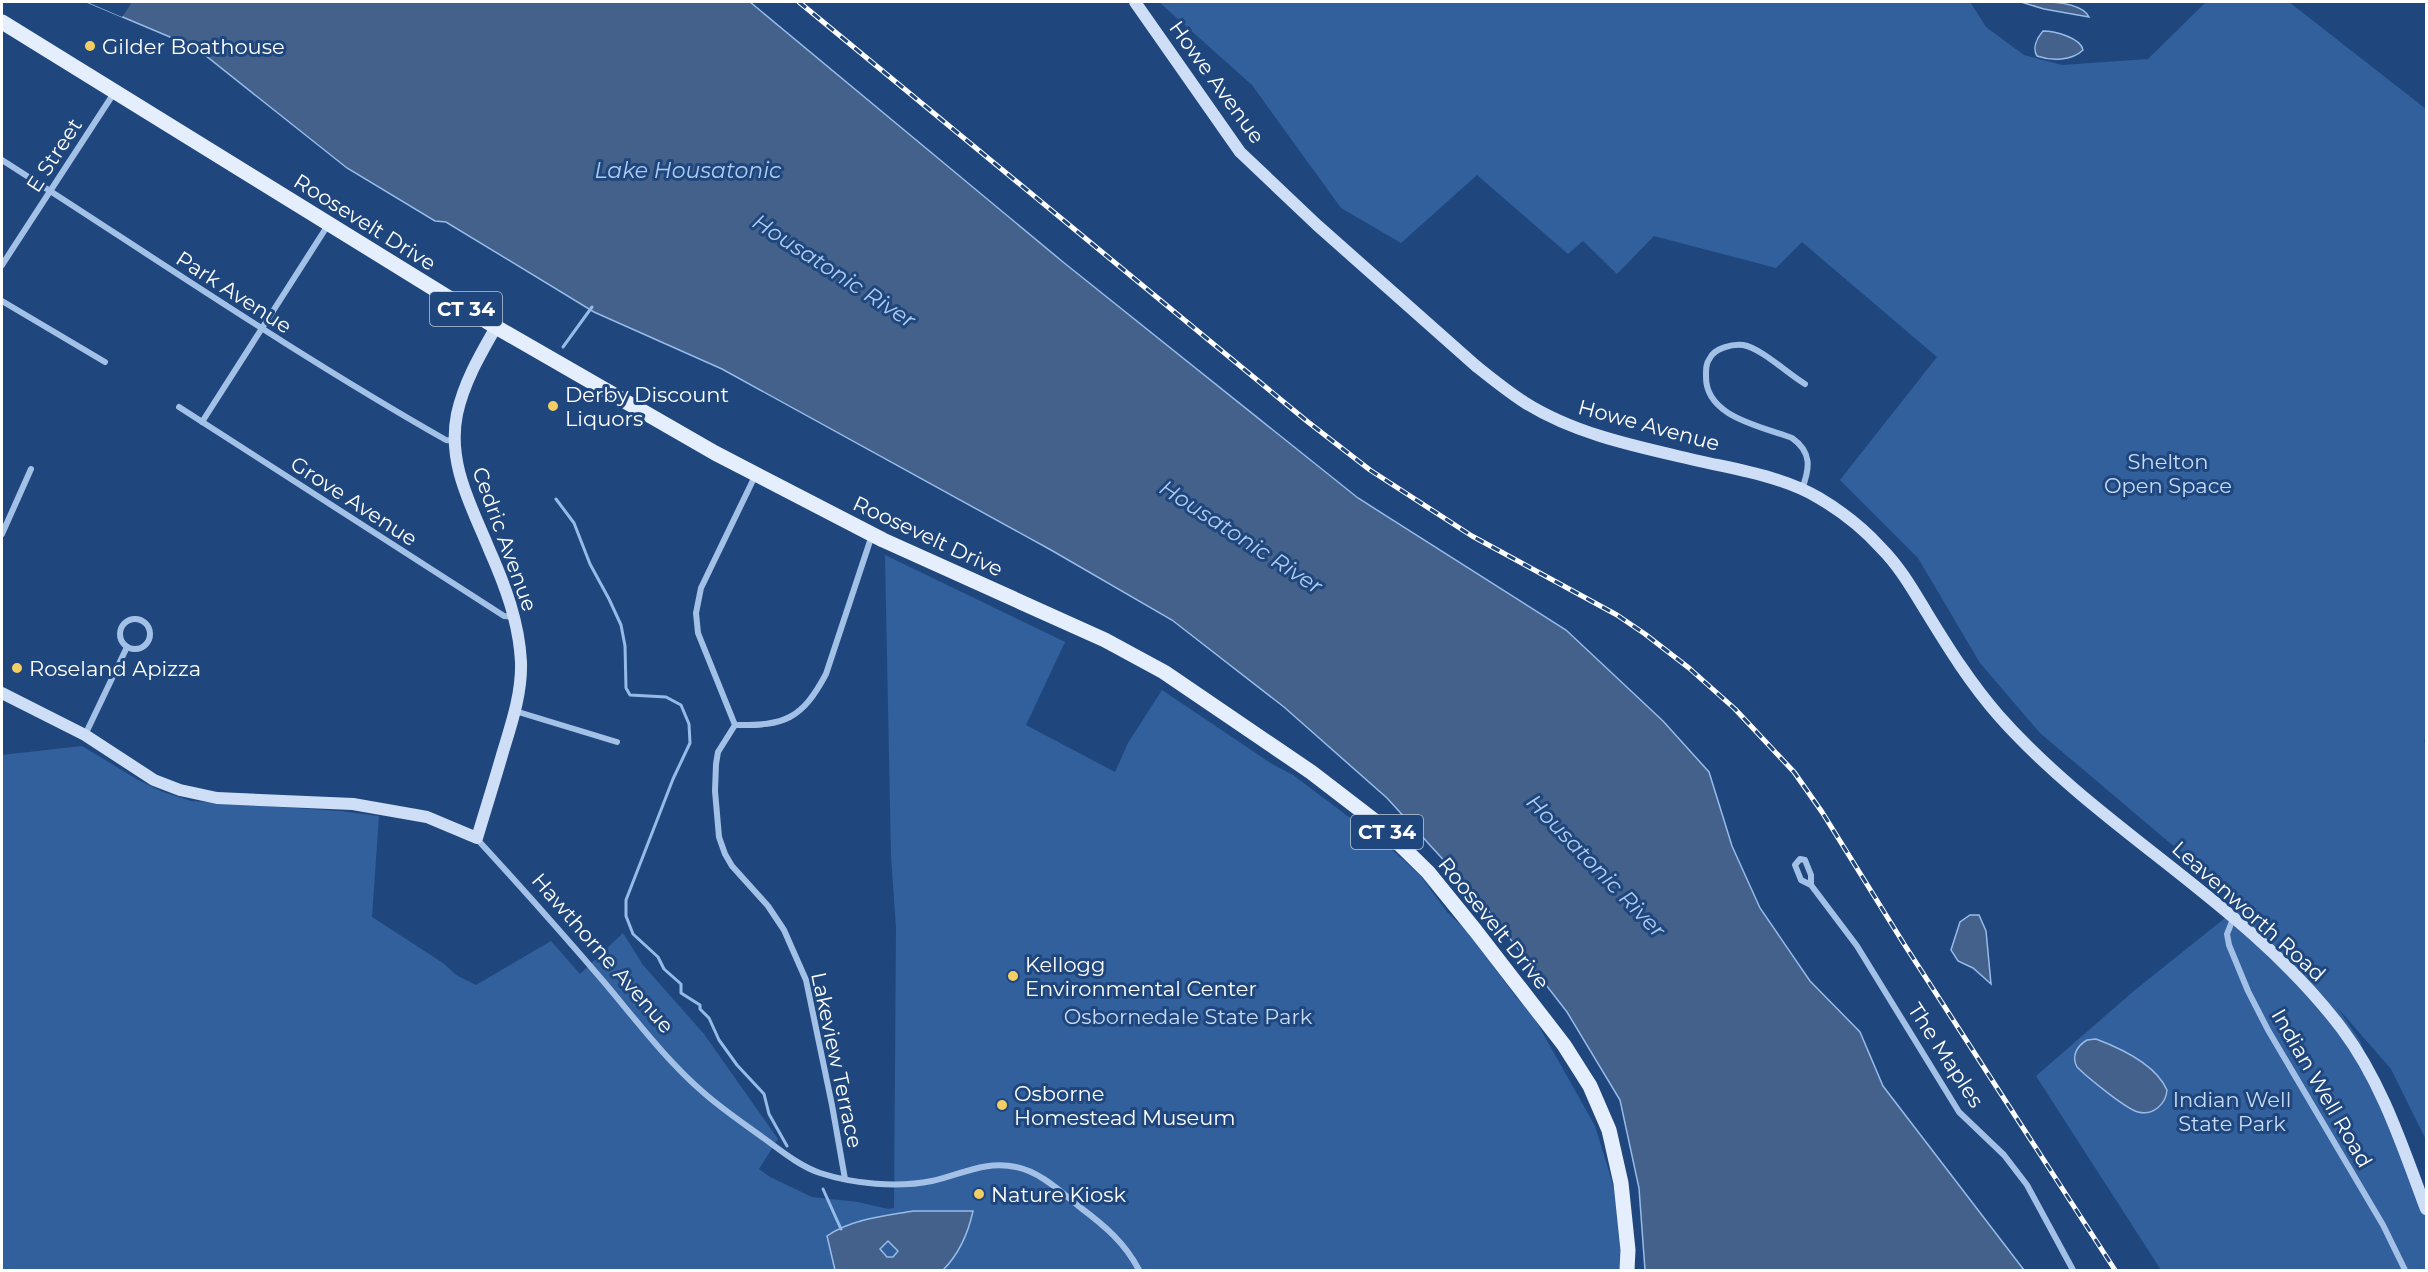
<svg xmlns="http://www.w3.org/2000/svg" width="2428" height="1272" font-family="Montserrat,sans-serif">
<rect width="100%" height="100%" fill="#1f477e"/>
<!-- green -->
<g fill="#32609d">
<polygon points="1159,2 1970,2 1986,27 2024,55 2062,65 2148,59 2206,2 2289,2 2426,109 2426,736 2424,741 2426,746 2426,1140 2391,1069 2337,1007 2360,1041 2426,1201 2426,1270 2161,1270 2036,1076 2135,990 2245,902 2170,843 2040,733 1980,663 1918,558 1840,480 1937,357 1802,242 1776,268 1654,236 1617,274 1583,241 1568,254 1477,175 1401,243 1341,208 1252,85"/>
<polygon points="885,555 1065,642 1026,725 1115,772 1128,743 1162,690 1272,764 1293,775 1390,848 1420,875 1447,912 1468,932 1516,997 1532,1014 1595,1126 1618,1201 1623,1270 2,1270 2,755 82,746 138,780 163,792 191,801 340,811 379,816 372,917 443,963 456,975 476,985 551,941 580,974 623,933 643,965 704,1034 778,1139 759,1169 770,1177 812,1197 858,1202 888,1209 894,1208 896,928 891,856"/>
</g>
<!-- water -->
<g fill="#43618a" stroke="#97bbe9" stroke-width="1.5" fill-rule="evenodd">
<polygon points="87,2 750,2 1063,262 1358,498 1566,630 1663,721 1709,772 1732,846 1760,908 1810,981 1860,1032 1883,1086 2024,1270 1645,1270 1639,1188 1620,1100 1567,1012 1480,900 1387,798 1284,707 1172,620 1051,550 722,369 594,312 446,222 435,221 347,168 196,48"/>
<path d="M 2021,2 C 2041,1 2080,0 2089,17 L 2044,9 Z"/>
<path d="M 2043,31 C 2055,31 2081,38 2083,50 C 2072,61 2051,61 2037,56 C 2032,48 2037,38 2043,31 Z"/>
<polygon points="1970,915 1979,915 1986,931 1991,984 1973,968 1958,961 1951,950 1960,922"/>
<path d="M 2096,1039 C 2120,1048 2156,1065 2167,1090 C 2166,1104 2153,1116 2138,1112 C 2126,1109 2087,1077 2077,1067 C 2071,1056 2077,1046 2087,1040 Z"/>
<path d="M 913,1211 L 973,1211 C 968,1234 959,1254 943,1270 L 835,1270 L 827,1236 C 852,1219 884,1216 913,1211 ZM 888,1241 L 898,1251 L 893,1257 L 887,1257 L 880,1249 Z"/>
</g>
<!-- pier -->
<polygon fill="#1f477e" points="87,2 127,2 131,4 122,17"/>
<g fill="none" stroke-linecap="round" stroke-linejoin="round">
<!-- stream -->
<g stroke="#97bbe9" stroke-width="3">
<polyline points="563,347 592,307"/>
<polyline points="556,499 574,523 590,564 609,599 621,625 625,646 626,688 630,695 666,697 681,705 689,724 690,743 673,779 626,900 626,916 633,934 658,957 664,969 681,984 681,993 700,1005 700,1009 709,1018 719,1040 737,1065 764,1094 769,1114 787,1146"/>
<polyline points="823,1189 841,1229"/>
</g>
<!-- street -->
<g stroke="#a3c1e7" stroke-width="6">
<path d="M 2,160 C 149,254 293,353 446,440 L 454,441"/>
<polyline points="2,265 114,93"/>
<polyline points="2,301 105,362"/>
<polyline points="179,407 504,616 514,617"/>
<polyline points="202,422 328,225"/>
<polyline points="756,474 701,588 696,613 698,633 735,725 718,752 716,764 715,791 719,837 725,854 732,866 768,906 784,930 806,980 832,1105 845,1179"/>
<path d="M 1802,489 C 1810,468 1812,452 1792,438 C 1761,426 1705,417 1706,376 C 1706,369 1706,363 1710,358 C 1715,348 1732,344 1743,345 C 1761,348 1788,374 1805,384"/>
<polyline points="2,534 31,469"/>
<circle cx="135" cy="634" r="15"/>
<polyline points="515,711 617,742"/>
<path d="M 735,725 C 785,726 802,719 826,674 L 872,535"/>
<polyline points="85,735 127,647"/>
<path d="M 477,839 C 520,886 562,933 604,982 C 636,1020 666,1060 704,1093 C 721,1108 740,1121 758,1134 C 778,1148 797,1165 820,1173 C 854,1184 897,1188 932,1181 C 960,1175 986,1160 1016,1167 C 1041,1172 1062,1193 1081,1208 C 1105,1226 1125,1243 1139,1270"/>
<polyline points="1811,885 1811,875 1805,860 1800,859 1795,865 1801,880 1811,885 1857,946 1959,1112 2004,1155 2027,1185 2073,1270"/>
<polyline points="2233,919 2227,934 2229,945 2248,991 2268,1030 2383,1225 2405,1270"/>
</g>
<!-- secondary -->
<g stroke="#cedef6" stroke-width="12">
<path d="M 1135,2 L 1240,152 L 1317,225 L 1476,366 C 1491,378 1507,391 1524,402 C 1576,435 1639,447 1699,461 C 1739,470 1784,477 1819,498 C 1841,511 1864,529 1881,548 C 1900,567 1913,590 1927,613 C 1949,649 1971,684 1999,716 C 2102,832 2248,904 2342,1029 C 2382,1082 2403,1148 2426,1209"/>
<path d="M 2,693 L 85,735 L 154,780 L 180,790 L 217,798 L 353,804 L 427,817 L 477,838 C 485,811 494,783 502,755 C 511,725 522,694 521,662 C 519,622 505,585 489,549 C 471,505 447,463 457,414 C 464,382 480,355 496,327"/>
</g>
<!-- primary -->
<polyline stroke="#e5eefd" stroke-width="15" points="2,22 496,327 715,453 883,540 1105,640 1164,672 1311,772 1380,825 1428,872 1475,930 1564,1045 1590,1086 1609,1130 1621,1183 1628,1250 1627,1270"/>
<!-- rail casing -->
<g stroke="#fff" stroke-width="5">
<polyline id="rail" points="799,2 1308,422 1370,470 1472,536 1617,615 1645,634 1689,668 1735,709 1794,772 1822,812 1904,944 2115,1270"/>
</g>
<!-- rail -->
<use href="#rail" stroke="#1f477e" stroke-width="3" stroke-dasharray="9" stroke-linecap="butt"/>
</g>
<!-- markers -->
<g fill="#f5ce63" stroke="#1f477e" stroke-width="2">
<circle cx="90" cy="46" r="6"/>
<circle cx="553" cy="406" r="6"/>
<circle cx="17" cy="668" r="6"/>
<circle cx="1013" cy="976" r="6"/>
<circle cx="1002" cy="1105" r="6"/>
<circle cx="979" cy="1194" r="6"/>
</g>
<g text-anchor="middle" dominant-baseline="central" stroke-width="6" stroke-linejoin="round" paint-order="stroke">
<!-- shield labels -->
<g fill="#1f477e" stroke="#bcc8d8" stroke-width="1.5">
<rect x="430" y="292" width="72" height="34" rx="4.5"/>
<rect x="1351" y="815" width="72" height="34" rx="4.5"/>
</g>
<g font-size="20" font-weight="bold" fill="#fff">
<text x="466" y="309">CT 34</text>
<text x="1387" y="832">CT 34</text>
</g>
<!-- poi labels -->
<g font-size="21" fill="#fff" stroke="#1f477e" text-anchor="start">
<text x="102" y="46">Gilder Boathouse</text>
<text x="565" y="394">Derby Discount<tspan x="565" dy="24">Liquors</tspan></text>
<text x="29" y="668">Roseland Apizza</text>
<text x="1025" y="964">Kellogg<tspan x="1025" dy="24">Environmental Center</tspan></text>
<text x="1014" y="1093">Osborne<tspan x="1014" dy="24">Homestead Museum</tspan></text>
<text x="991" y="1194">Nature Kiosk</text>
</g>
<!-- street labels -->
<g font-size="21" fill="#fff" stroke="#1f477e">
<text transform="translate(1217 82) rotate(54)">Howe Avenue</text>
<text transform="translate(54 155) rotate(-57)">E Street</text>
<text transform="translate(365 222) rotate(32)">Roosevelt Drive</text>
<text transform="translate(234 292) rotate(33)">Park Avenue</text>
<text transform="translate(1649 425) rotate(15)">Howe Avenue</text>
<text transform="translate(354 501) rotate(33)">Grove Avenue</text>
<text transform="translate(928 536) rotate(25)">Roosevelt Drive</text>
<text transform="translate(505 539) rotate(70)">Cedric Avenue</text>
<text transform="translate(2249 911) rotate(42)">Leavenworth Road</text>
<text transform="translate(1494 923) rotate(51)">Roosevelt Drive</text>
<text transform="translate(603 953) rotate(49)">Hawthorne Avenue</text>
<text transform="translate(1946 1055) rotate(57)">The Maples</text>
<text transform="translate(837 1060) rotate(78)">Lakeview Terrace</text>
<text transform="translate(2322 1088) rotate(60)">Indian Well Road</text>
</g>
<!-- park labels -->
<g font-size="21" fill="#c7dbf6" stroke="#1f477e">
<text x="2168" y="461">Shelton<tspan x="2168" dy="24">Open Space</tspan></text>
<text x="1188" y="1016">Osbornedale State Park</text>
<text x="2232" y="1099">Indian Well<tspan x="2232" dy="24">State Park</tspan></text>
</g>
<!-- water labels -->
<g font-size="22" font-style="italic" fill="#afcbef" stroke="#1f477e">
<text x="688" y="170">Lake Housatonic</text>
<text transform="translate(834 271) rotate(33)">Housatonic River</text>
<text transform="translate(1241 537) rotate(33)">Housatonic River</text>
<text transform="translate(1596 866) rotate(46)">Housatonic River</text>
</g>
</g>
<!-- border -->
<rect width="2428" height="1272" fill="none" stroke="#ffffff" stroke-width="6"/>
</svg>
